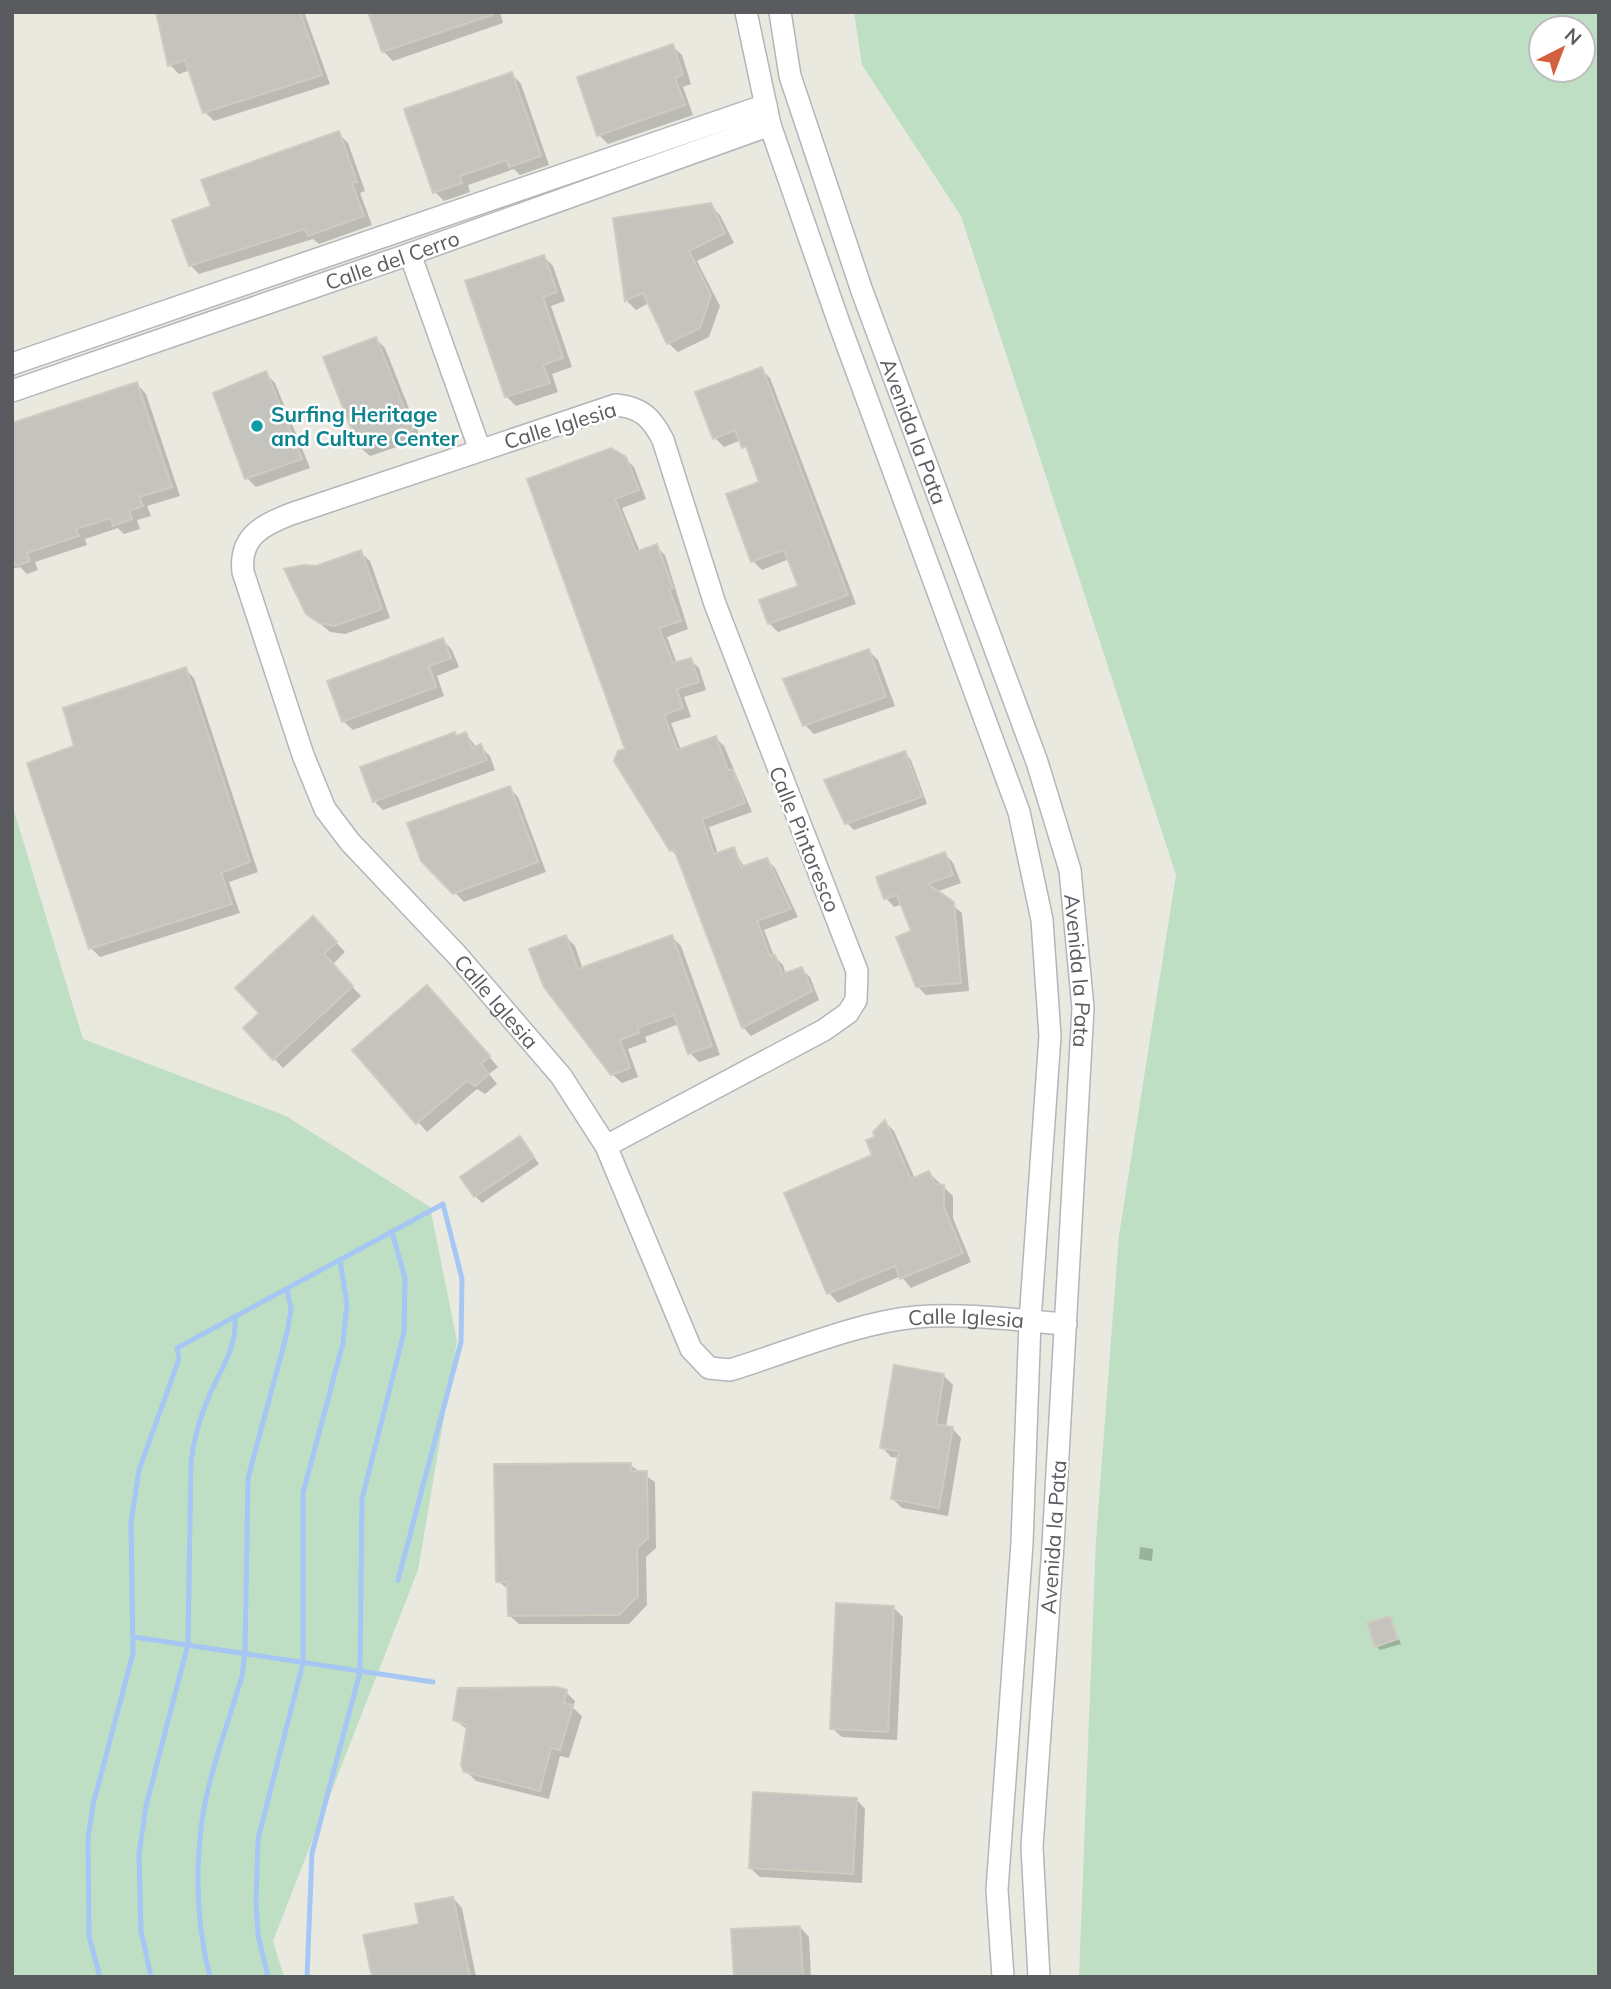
<svg xmlns="http://www.w3.org/2000/svg" width="1611" height="1989" font-family="Mulish,sans-serif">
<rect width="100%" height="100%" fill="#eae9e0"/>
<!-- green -->
<g fill="#bfdfc4" fill-rule="evenodd">
<path d="M 854,12 L 1599,12 L 1599,1977 L 1079,1977 L 1096,1539 L 1119,1235 L 1176,875 L 961,216 L 862,65 ZM 1541,28 L 1583,28 L 1583,70 L 1541,70 Z"/>
<polygon points="12,804 83,1039 286,1116 430,1207 457,1341 418,1570 273,1941 284,1977 12,1977"/>
</g>
<!-- shadow -->
<g fill="#0003">
<polygon points="157,12 304,12 330,84 214,121 205,112 191,70 179,74 170,65"/>
<polygon points="370,12 500,12 503,23 393,61 383,51"/>
<polygon points="672,46 682,55 691,84 683,87 693,115 608,144 599,135"/>
<polygon points="512,74 521,84 549,165 520,175 514,169 468,185 470,192 444,201 435,192"/>
<polygon points="338,133 348,143 365,191 360,193 372,225 319,244 313,239 199,274 190,265 213,207"/>
<polygon points="710,205 720,215 734,243 697,261 720,306 709,337 678,352 668,343 649,303 636,310 627,301 615,219"/>
<polygon points="544,257 553,266 565,301 551,306 572,367 552,374 558,392 516,406 507,397 468,282"/>
<polygon points="376,339 385,348 421,439 370,456 360,447"/>
<polygon points="761,369 770,378 856,604 778,632 769,623 800,587 789,559 762,570 753,561 762,483 751,454 741,440 724,447 715,438"/>
<polygon points="266,374 275,383 310,468 256,487 247,478"/>
<polygon points="137,384 146,394 180,496 147,506 151,516 137,520 140,529 124,534 118,528 85,539 87,545 35,562 38,570 27,574 20,567 12,569 12,425"/>
<polygon points="625,458 634,467 646,499 622,508 640,552 656,546 665,555 688,629 667,637 677,664 690,660 699,668 706,690 684,697 691,717 671,723 681,750 716,738 724,746 752,812 709,827 718,854 733,849 745,868 767,860 775,868 798,917 764,930 774,956 783,965 786,975 801,969 810,977 819,1000 751,1036 743,1027 679,858 671,850 627,750 529,480"/>
<polygon points="360,552 370,561 390,618 345,634 330,632 308,613 316,568"/>
<polygon points="443,640 452,650 459,667 437,676 444,696 353,730 343,721"/>
<polygon points="869,651 878,660 895,706 814,734 805,725 799,709 793,703 785,680"/>
<polygon points="185,669 194,678 258,872 229,882 240,913 100,957 91,948 76,747"/>
<polygon points="455,734 458,737 466,734 477,748 481,747 490,756 495,770 383,810 374,801"/>
<polygon points="905,753 911,760 927,804 854,830 847,823"/>
<polygon points="509,788 518,797 546,872 464,902 423,860"/>
<polygon points="945,854 953,863 961,883 936,892 962,913 969,991 926,995 917,986 913,932 903,904 894,907 886,898"/>
<polygon points="322,927 345,952 332,965 361,996 283,1068 245,1028 261,1013"/>
<polygon points="566,937 575,946 583,970 672,937 681,946 720,1055 699,1062 690,1053 679,1024 645,1037 647,1042 628,1049 638,1077 622,1083 612,1074"/>
<polygon points="436,996 498,1067 489,1074 497,1084 485,1094 477,1089 427,1132 354,1050"/>
<polygon points="885,1122 894,1131 915,1179 929,1173 953,1196 953,1218 971,1262 911,1288 901,1276 838,1303 829,1293 786,1194 875,1156 878,1137"/>
<polygon points="520,1138 539,1164 482,1203 475,1196"/>
<polygon points="943,1375 953,1385 946,1427 952,1428 961,1438 948,1516 902,1508 893,1499 900,1458 891,1457 882,1447"/>
<polygon points="630,1465 655,1482 656,1548 646,1557 647,1605 629,1624 519,1624 509,1615 509,1590 498,1581"/>
<polygon points="1140,1547 1153,1549 1152,1561 1139,1559"/>
<polygon points="893,1607 903,1617 897,1740 842,1737 832,1728"/>
<polygon points="1390,1618 1401,1644 1380,1650 1376,1646"/>
<polygon points="566,1692 575,1701 573,1708 582,1716 569,1758 560,1756 549,1799 476,1781 466,1771 468,1730 455,1720"/>
<polygon points="856,1799 865,1809 862,1883 760,1877 750,1868"/>
<polygon points="453,1898 462,1908 476,1977 373,1977"/>
<polygon points="800,1927 809,1937 811,1977 736,1977"/>
</g>
<g fill="none" stroke-linecap="round" stroke-linejoin="round">
<!-- stream -->
<g stroke="#a6c6f4" stroke-width="5">
<polyline points="134,1637 433,1682"/>
<polyline points="100,1977 89,1936 88,1838 93,1805 133,1653 131,1522 139,1470 179,1359 177,1348 443,1204 462,1279 461,1342 398,1580"/>
<path d="M 151,1977 L 141,1931 L 139,1854 L 146,1806 L 188,1644 L 191,1462 C 194,1438 200,1416 210,1394 C 222,1367 237,1347 235,1317"/>
<path d="M 210,1977 C 197,1927 195,1873 202,1821 C 208,1776 229,1721 242,1676 L 245,1653 L 248,1478 L 287,1333 L 291,1309 L 287,1289"/>
<polyline points="268,1977 258,1935 256,1903 258,1839 303,1663 303,1493 343,1343 347,1304 340,1260"/>
<polyline points="307,1977 312,1853 360,1672 362,1499 404,1332 405,1278 392,1232"/>
</g>
</g>
<!-- building -->
<g fill="#c5c3bd" stroke="#cecbbf" stroke-width="2">
<polygon points="156,12 300,12 322,75 203,113 185,60 168,66"/>
<polygon points="368,12 492,12 492,15 382,52"/>
<polygon points="673,44 683,75 675,78 685,105 597,136 577,77"/>
<polygon points="512,72 541,156 509,167 507,160 460,176 462,183 433,193 404,109"/>
<polygon points="339,131 357,182 352,183 364,216 308,236 305,229 189,266 172,220 211,206 201,180"/>
<polygon points="711,203 725,233 689,251 711,295 700,328 667,344 643,293 625,301 613,218"/>
<polygon points="544,255 557,292 543,297 563,358 543,365 550,383 505,397 465,281"/>
<polygon points="376,337 413,430 359,448 323,357"/>
<polygon points="762,367 848,595 768,624 759,600 798,586 784,550 751,562 726,494 759,482 746,446 742,448 735,430 713,439 695,392"/>
<polygon points="266,371 302,459 245,479 213,393"/>
<polygon points="137,382 172,487 139,497 143,506 129,511 132,519 113,526 111,518 76,529 79,536 27,553 30,561 16,566 12,558 12,423"/>
<polygon points="611,448 626,457 639,490 615,499 636,552 657,544 673,588 669,589 681,621 659,628 673,663 691,658 699,682 677,689 683,708 664,715 677,750 716,736 728,770 733,770 745,803 702,819 714,854 734,847 741,867 767,858 791,909 757,921 770,956 775,955 782,974 802,967 812,991 742,1028 674,849 670,851 614,761 618,751 625,749 527,479"/>
<polygon points="361,550 382,609 335,626 319,623 306,614 284,569 303,565 316,566"/>
<polygon points="443,638 451,658 429,666 436,687 342,722 327,681"/>
<polygon points="869,649 886,697 803,726 783,679"/>
<polygon points="186,667 250,862 221,873 232,904 89,949 27,763 74,746 63,708"/>
<polygon points="455,732 456,736 466,732 472,748 481,744 487,760 373,802 360,767"/>
<polygon points="905,751 922,797 845,824 824,780"/>
<polygon points="510,786 538,862 453,894 421,861 407,823"/>
<polygon points="945,852 953,875 928,884 954,902 961,983 916,987 896,937 911,931 897,895 884,899 876,877"/>
<polygon points="313,916 337,942 324,954 353,986 273,1060 243,1028 259,1013 235,988"/>
<polygon points="566,935 578,969 672,935 712,1046 688,1054 674,1015 637,1028 639,1033 620,1040 630,1068 611,1075 544,987 529,949"/>
<polygon points="427,985 490,1056 481,1064 489,1074 475,1086 467,1081 416,1124 352,1050"/>
<polygon points="885,1120 911,1179 929,1171 935,1184 944,1185 944,1207 963,1253 900,1279 895,1266 827,1294 784,1193 872,1155 866,1140 875,1137 873,1132"/>
<polygon points="520,1136 534,1157 474,1197 460,1177"/>
<polygon points="894,1365 944,1374 936,1424 953,1427 939,1508 891,1499 899,1451 880,1448"/>
<polygon points="631,1463 631,1471 647,1471 648,1538 637,1548 638,1596 619,1615 508,1616 507,1582 496,1582 494,1464"/>
<polygon points="836,1603 894,1606 888,1732 830,1729"/>
<polygon points="1390,1616 1398,1639 1375,1647 1367,1623"/>
<polygon points="556,1687 567,1690 564,1703 573,1705 560,1750 551,1748 540,1791 464,1772 461,1765 467,1725 453,1720 458,1688"/>
<polygon points="753,1792 857,1798 853,1874 749,1868"/>
<polygon points="453,1897 470,1977 372,1977 363,1935 419,1924 415,1904"/>
<polygon points="800,1926 803,1977 734,1977 731,1929"/>
</g>
<g fill="none" stroke-linecap="round" stroke-linejoin="round">
<!-- secondary casing -->
<g stroke="#b4b5bb" stroke-width="24">
<g id="secondary">
<polyline points="746,12 770,125 839,323 1019,812 1042,920 1050,1036 1030,1321 1022,1543 997,1890 1003,1977"/>
<path id="s1" d="M 780,12 L 790,76 L 862,291 L 1037,762 L 1070,870 L 1083,1008 L 1053,1545 L 1032,1847 L 1039,1977"/>
<polyline points="410,254 480,450"/>
<polyline points="12,364 766,105"/>
<path id="s2" d="M 12,391 L 410,254 L 770,125"/>
<path id="s3" d="M 606,1146 L 824,1030 L 848,1013 L 856,1000 L 857,971 L 715,604 L 663,440 C 652,418 641,407 616,405 L 291,514 C 262,525 239,537 243,572 L 303,755 L 325,809 L 350,842 L 457,955 L 561,1076 L 606,1146 L 691,1349 L 709,1368 L 730,1370 C 786,1353 858,1322 916,1317 C 965,1313 1016,1320 1066,1324"/>
</g>
</g>
<!-- secondary -->
<use href="#secondary" stroke="#fff" stroke-width="21"/>
</g>
<!-- markers -->
<circle fill="#0f9aa8" stroke="#fff" stroke-width="2.5" cx="257" cy="426" r="7"/>
<g text-anchor="middle" dominant-baseline="central" stroke-width="5" stroke-linejoin="round" paint-order="stroke">
<!-- street labels -->
<g font-size="21" fill="#595b5f" stroke="#fff">
<text stroke="none"><textPath href="#s2" startOffset="402">Calle del Cerro</textPath></text>
<text transform="translate(560 425) rotate(-17)">Calle Iglesia</text>
<text stroke="none"><textPath href="#s1" startOffset="441">Avenida la Pata</textPath></text>
<text transform="translate(805 839) rotate(68)">Calle Pintoresco</text>
<text stroke="none"><textPath href="#s1" startOffset="1008">Avenida la Pata</textPath></text>
<text stroke="none"><textPath href="#s3" startOffset="1883">Calle Iglesia</textPath></text>
<text stroke="none"><textPath href="#s3" startOffset="2576">Calle Iglesia</textPath></text>
<text transform="translate(1053 1537) rotate(-86)">Avenida la Pata</text>
</g>
<!-- culture labels -->
<g font-size="21" font-weight="bold" fill="#0d838f" stroke="#fff" text-anchor="start">
<text x="271" y="414">Surfing Heritage<tspan x="271" dy="24">and Culture Center</tspan></text>
</g>
</g>
<!-- border -->
<rect width="1611" height="1989" fill="none" stroke="#595b5f" stroke-width="28"/>
<!-- north arrow -->
<g transform="translate(1562 49) rotate(42)"><circle r="33" fill="#ffffff" stroke="#bdbdbf" stroke-width="2"/>
<path d="M0-5L12 26L0 18L-12 26Z" fill="#d25f3d"/>
<text y="-10" font-size="19" font-weight="bold" text-anchor="middle" fill="#595b5f">N</text>
</g>
</svg>
